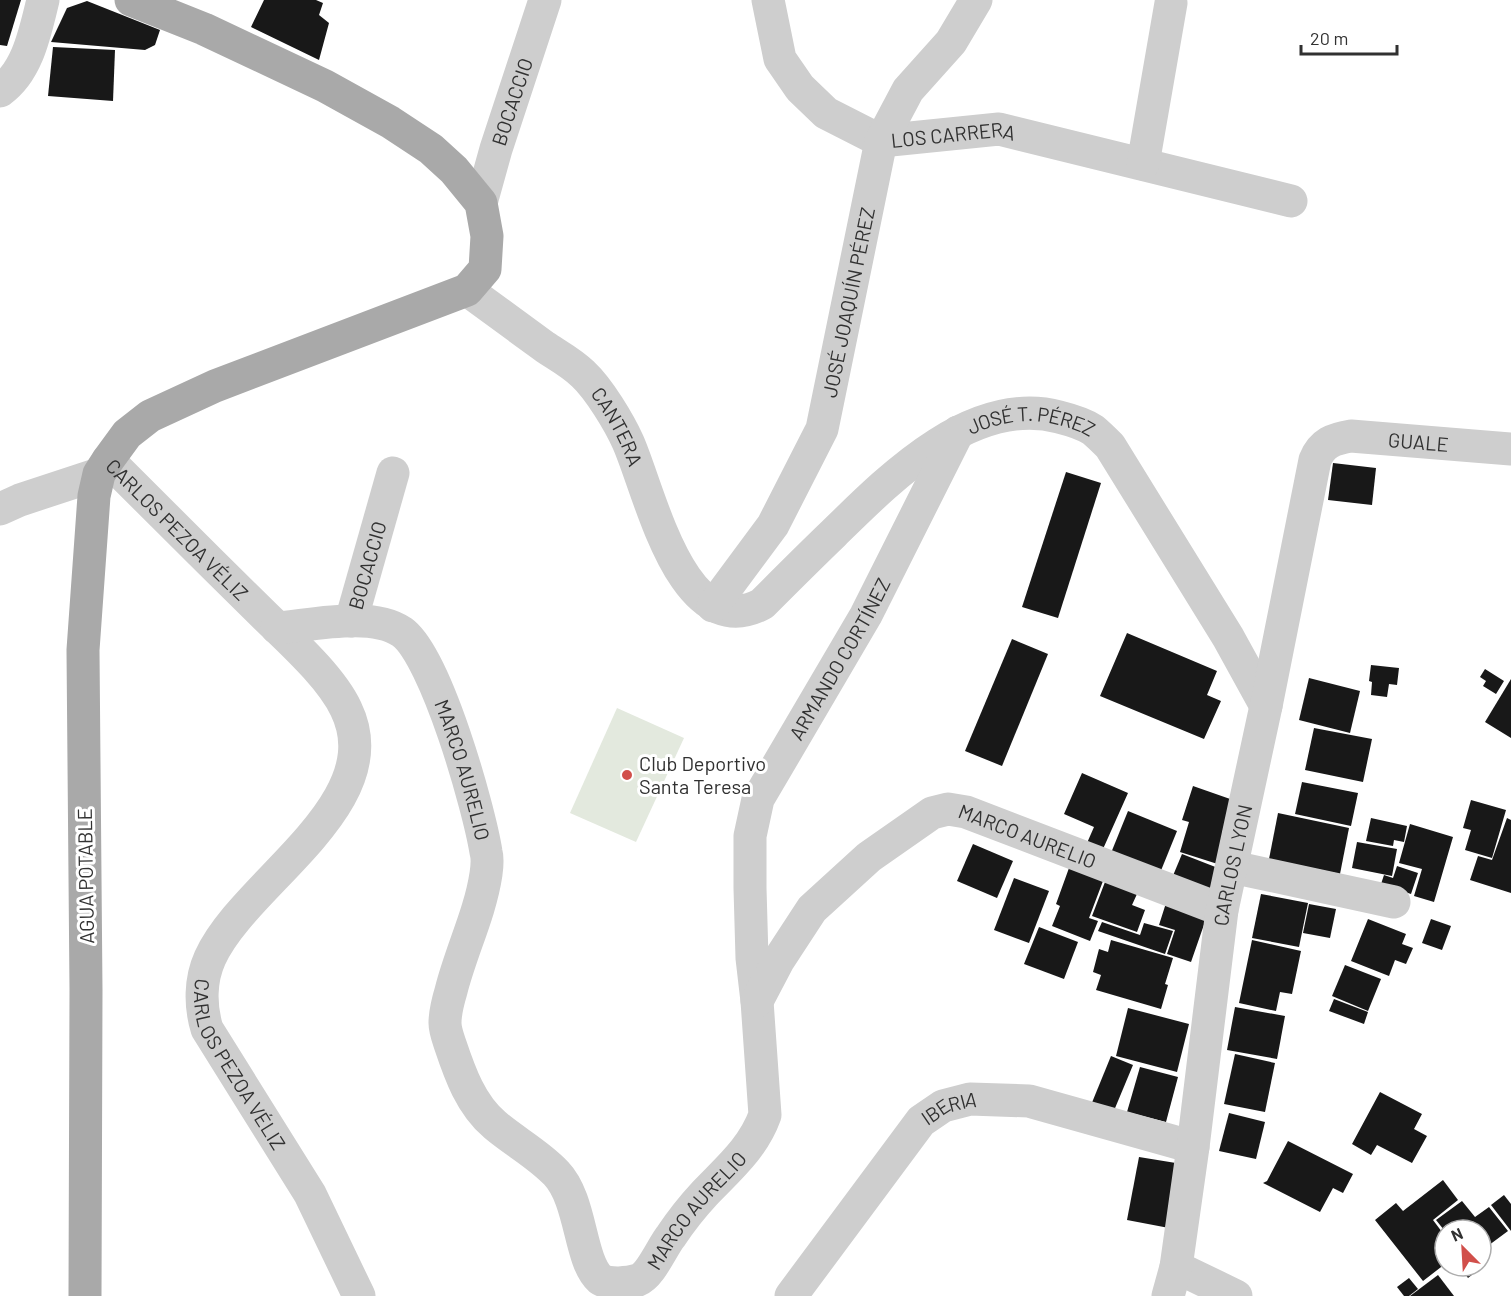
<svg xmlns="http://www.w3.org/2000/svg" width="1511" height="1296" font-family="Barlow,sans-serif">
<rect width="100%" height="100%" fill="#fff"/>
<!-- green -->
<polygon fill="#e3e9de" points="617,708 684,738 636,842 570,813"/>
<!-- building -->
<g fill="#181818">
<polygon points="0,0 21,0 7,46 0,45"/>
<polygon points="264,0 316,0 323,3 319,15 329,23 319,60 251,27"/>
<polygon points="87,1 160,30 155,45 145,50 51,42 67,8"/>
<polygon points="53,47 115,50 113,101 48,96"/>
<polygon points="1333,463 1376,468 1372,505 1328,500"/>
<polygon points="1066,472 1101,483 1058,618 1022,607"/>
<polygon points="1127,633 1217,671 1207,695 1221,701 1204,739 1100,696"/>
<polygon points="1012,639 1048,654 1002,766 965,751"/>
<polygon points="1371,665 1399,668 1397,685 1389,684 1387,697 1371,695 1372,682 1369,681"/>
<polygon points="1485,669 1504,681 1496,694 1483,686 1486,681 1480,677"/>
<polygon points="1309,678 1360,691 1350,733 1299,720"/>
<polygon points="1511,679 1511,738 1485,722"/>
<polygon points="1314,728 1372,739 1363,782 1305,770"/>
<polygon points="1082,773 1128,793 1103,849 1087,843 1094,827 1064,814"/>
<polygon points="1302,782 1358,793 1351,826 1295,814"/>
<polygon points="1193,786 1233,800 1222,833 1236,838 1227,867 1180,852 1189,822 1182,820"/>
<polygon points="1471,800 1506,810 1492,858 1465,850 1471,830 1463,828"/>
<polygon points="1128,811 1177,831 1160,873 1111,853"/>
<polygon points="1278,813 1349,828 1340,874 1269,859"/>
<polygon points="1371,818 1407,826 1404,842 1394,840 1393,846 1366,841"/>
<polygon points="1507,818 1511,820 1511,893 1470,880 1478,856 1492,860"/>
<polygon points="1410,824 1453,837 1434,902 1414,896 1422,869 1399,863"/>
<polygon points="1357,842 1397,849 1392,876 1352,868"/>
<polygon points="973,844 1013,861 997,898 957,881"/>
<polygon points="1182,854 1218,868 1209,892 1172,878"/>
<polygon points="1397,866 1418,873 1411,894 1381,884 1384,875 1393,878"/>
<polygon points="1069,868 1103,881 1089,918 1098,921 1090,941 1052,926 1060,906 1056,904"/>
<polygon points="1014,878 1049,891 1029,943 994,930"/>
<polygon points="1105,882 1137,894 1132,905 1145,910 1137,932 1092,916"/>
<polygon points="1261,894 1308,903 1299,947 1252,938"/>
<polygon points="1166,903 1207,916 1191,962 1167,954 1175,930 1159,925"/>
<polygon points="1309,904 1336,909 1330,938 1303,933"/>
<polygon points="1368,919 1406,934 1402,944 1413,948 1406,964 1395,960 1389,976 1351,961"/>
<polygon points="1431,919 1451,926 1442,950 1422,943"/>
<polygon points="1102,922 1140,935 1144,923 1173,931 1165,954 1098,931"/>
<polygon points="1039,927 1078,942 1064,979 1024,964"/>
<polygon points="1111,940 1173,958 1165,984 1168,985 1161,1009 1096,990 1101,975 1093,972 1099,949 1108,952"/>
<polygon points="1252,940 1301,951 1292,994 1280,992 1276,1011 1239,1003"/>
<polygon points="1345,965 1381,979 1368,1011 1332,996"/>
<polygon points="1334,999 1368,1012 1364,1024 1329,1011"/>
<polygon points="1235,1007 1285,1016 1277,1059 1227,1050"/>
<polygon points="1128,1008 1189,1024 1177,1072 1116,1056"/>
<polygon points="1235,1054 1275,1063 1265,1112 1224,1104"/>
<polygon points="1111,1056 1133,1065 1113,1113 1091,1105"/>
<polygon points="1140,1067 1178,1077 1166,1122 1127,1112"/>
<polygon points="1380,1092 1422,1114 1414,1129 1427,1136 1412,1163 1377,1145 1371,1155 1352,1144"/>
<polygon points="1229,1113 1265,1122 1256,1159 1219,1151"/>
<polygon points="1288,1141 1353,1174 1343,1193 1333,1188 1320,1212 1263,1183 1267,1181"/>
<polygon points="1139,1157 1182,1164 1169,1228 1127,1220"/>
<polygon points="1443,1180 1458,1200 1433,1220 1445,1236 1445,1264 1423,1281 1375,1220 1396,1203 1403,1211"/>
<polygon points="1504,1195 1511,1204 1511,1231 1491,1205"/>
<polygon points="1462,1201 1475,1217 1489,1207 1508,1231 1481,1251 1481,1230 1444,1230 1436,1220"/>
<polygon points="1461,1266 1481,1266 1482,1267 1468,1278 1460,1267"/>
<polygon points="1438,1275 1454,1296 1410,1296"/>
<polygon points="1409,1278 1418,1289 1409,1296 1404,1296 1397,1287"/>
</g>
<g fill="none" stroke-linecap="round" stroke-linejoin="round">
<!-- minor -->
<g stroke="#cecece" stroke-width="33">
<path id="s1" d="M 768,0 L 780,59 L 800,88 L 826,113 L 881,141 L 999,129 L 1291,201"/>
<path d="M 0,91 C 28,71 35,32 43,0"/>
<polyline points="1143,164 1171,3"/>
<path id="s2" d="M 481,203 L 496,149 L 545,0"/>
<path id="s3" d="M 467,290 C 493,309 519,328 545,347 C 557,355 572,363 583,374 C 599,389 619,422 628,442 C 650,491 682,646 762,604 C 786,580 810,556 834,533 C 890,478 973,394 1059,417 C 1071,420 1084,424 1093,430 C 1099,435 1105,441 1110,446 L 1228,637 L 1266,706"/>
<path id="s4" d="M 108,460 C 158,510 209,561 260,611 C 287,638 330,675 346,709 C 392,804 244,882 210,958 C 200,980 200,1006 207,1029 L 310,1194 L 359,1296"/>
<polyline points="0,509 20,500 99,474"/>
<path id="s5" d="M 713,606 L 773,525 L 822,429 L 881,141 L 908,90 L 951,42 L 976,0"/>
<path id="s6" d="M 351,621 L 393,473"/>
<path id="s7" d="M 277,628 C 312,625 372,611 402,632 C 436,656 479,808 486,852 C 488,859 487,867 486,874 C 480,914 461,951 451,991 C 448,1001 445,1012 445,1023 C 445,1030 448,1038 450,1044 C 460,1074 471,1105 495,1125 C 515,1142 538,1154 556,1173 C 582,1200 579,1260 600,1279 C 608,1285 629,1283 638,1280 C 651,1275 662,1247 671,1236 C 681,1221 692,1207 705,1193 C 729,1168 753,1148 765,1115 L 757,1001 L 752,958 L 750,888 L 750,836 L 758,799 L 866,615 L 958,432"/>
<polyline points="1232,867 1394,902"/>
<path id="s8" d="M 757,1001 L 778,961 L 812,909 L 869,857 L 932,813 L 948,809 L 966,812 L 1222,910"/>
<polyline points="1176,1267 1236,1296"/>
<path id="s9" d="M 791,1296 L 921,1121 L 943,1106 L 970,1099 L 1029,1101 L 1193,1147"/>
<path id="s10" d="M 1168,1296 L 1176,1267 L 1193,1147 L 1222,910 L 1266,706 L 1315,460 C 1322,443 1333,439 1351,436 L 1511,449"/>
</g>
<!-- major -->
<polyline stroke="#a9a9a9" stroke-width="33" points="85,1296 86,990 83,650 94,496 99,474 108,460 127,434 150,416 215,386 467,290 485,269 487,236 481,203 454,170 431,149 390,122 325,86 204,29 131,0"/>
</g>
<!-- markers -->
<circle fill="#d14f4a" stroke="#fff" stroke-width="2" cx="627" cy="775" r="6"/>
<g text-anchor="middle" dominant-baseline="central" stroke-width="6" stroke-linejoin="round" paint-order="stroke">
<!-- street labels -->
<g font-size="20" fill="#313131" stroke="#fff">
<text stroke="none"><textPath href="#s2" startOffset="106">BOCACCIO</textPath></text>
<text stroke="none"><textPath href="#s1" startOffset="266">LOS CARRERA</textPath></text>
<text stroke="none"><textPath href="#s5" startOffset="338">JOSÉ JOAQUÍN PÉREZ</textPath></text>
<text stroke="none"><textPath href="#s3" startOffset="207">CANTERA</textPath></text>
<text stroke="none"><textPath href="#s3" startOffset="801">JOSÉ T. PÉREZ</textPath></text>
<text stroke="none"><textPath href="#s10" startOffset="963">GUALE</textPath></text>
<text stroke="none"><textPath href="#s4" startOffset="98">CARLOS PEZOA VÉLIZ</textPath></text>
<text stroke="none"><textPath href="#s6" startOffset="58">BOCACCIO</textPath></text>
<text stroke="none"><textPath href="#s7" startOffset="1580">ARMANDO CORTÍNEZ</textPath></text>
<text stroke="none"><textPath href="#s7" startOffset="280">MARCO AURELIO</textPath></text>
<text stroke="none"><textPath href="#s8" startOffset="362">MARCO AURELIO</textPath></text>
<text stroke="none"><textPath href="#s10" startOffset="436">CARLOS LYON</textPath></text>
<text transform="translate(85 876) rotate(-91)">AGUA POTABLE</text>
<text stroke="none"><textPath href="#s4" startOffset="762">CARLOS PEZOA VÉLIZ</textPath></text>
<text stroke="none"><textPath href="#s9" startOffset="250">IBERIA</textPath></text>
<text stroke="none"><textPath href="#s7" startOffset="982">MARCO AURELIO</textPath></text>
</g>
<!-- poi labels -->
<g font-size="20" fill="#313131" stroke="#fff" text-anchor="start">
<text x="639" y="763">Club Deportivo<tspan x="639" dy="23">Santa Teresa</tspan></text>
</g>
</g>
<!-- north arrow -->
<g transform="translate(1463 1248) rotate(336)"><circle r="28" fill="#ffffff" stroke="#adadad" stroke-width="1.5"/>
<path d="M0-4.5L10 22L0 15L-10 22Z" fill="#d14f4a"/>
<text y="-9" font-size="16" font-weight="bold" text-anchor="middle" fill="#313131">N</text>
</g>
<!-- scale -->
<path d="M1301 45v9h96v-9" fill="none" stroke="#313131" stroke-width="3"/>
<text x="1310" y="45" font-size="18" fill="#313131" stroke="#ffffff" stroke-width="4.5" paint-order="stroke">20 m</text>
</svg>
